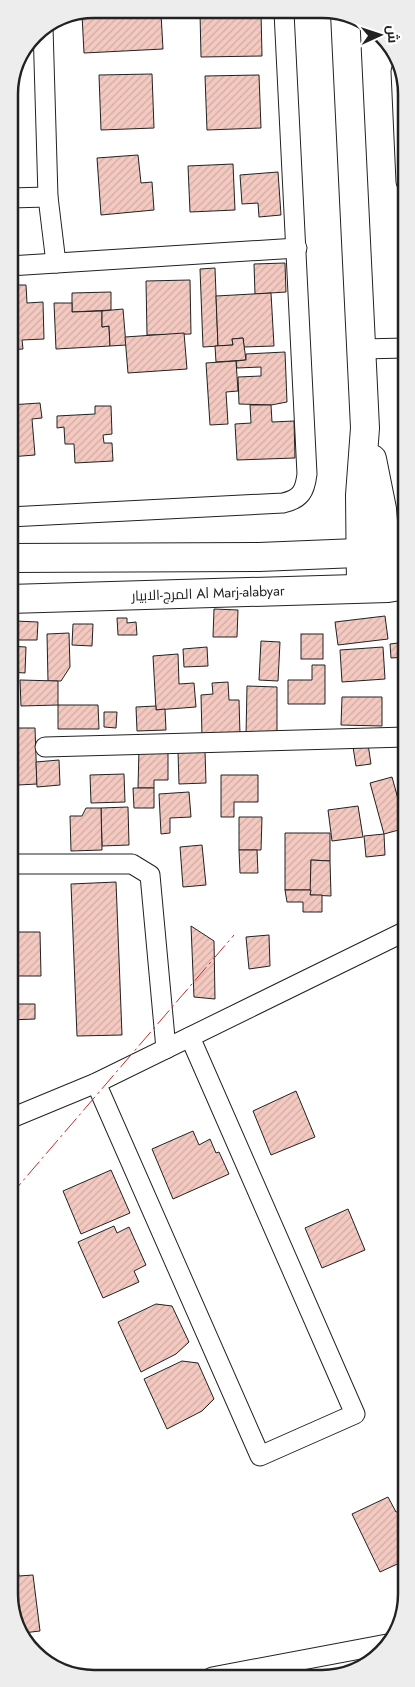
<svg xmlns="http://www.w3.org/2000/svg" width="415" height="1687" font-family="Jost,Cairo,sans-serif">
<defs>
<pattern id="building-hatch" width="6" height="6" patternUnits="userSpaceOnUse" patternTransform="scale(1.25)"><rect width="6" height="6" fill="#f3c9c0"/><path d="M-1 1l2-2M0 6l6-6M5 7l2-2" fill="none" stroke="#d0aca5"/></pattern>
</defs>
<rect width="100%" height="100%" fill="#fff"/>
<!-- building -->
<g fill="url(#building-hatch)" stroke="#222">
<polygon points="200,13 261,13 262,56 201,57"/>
<polygon points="161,14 163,49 84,53 82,15"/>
<polygon points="152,74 154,128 101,130 99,75"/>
<polygon points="259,75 261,128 207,130 205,76"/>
<polygon points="11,83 16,158 9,158 9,88"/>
<polygon points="138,155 141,183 152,182 154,210 101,215 97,158"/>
<polygon points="233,164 235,210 190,212 188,166"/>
<polygon points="278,172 281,215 259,217 258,203 242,204 240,175"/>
<polygon points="285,263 286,292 255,294 254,264"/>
<polygon points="215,268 218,346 203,347 200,269"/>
<polygon points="190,280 191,334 147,335 146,281"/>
<polygon points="9,285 26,285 27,303 43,302 44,339 22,340 23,349 9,350"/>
<polygon points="111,292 111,310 72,312 72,293"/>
<polygon points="271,293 274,346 244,347 243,338 232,339 233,345 218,346 216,296"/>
<polygon points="54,303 72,303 72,312 102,311 102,327 109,326 110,346 56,349"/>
<polygon points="123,309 126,345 110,346 109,326 102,327 102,311"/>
<polygon points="184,333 187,369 128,373 125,337"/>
<polygon points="243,338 246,360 216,362 215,346 233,345 232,339"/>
<polygon points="285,352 287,402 271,405 239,404 238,377 261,376 261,367 237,368 236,361 246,360 246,354"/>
<polygon points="236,361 238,391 226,392 228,424 210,425 206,363"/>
<polygon points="40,403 42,418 32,419 35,455 9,457 9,405"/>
<polygon points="250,405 271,405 272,422 294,421 295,458 237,460 235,424 251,423"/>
<polygon points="95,406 111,406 112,434 103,435 104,443 112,443 113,461 75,463 74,444 65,444 64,427 57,428 57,416 95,414"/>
<polygon points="214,609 238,610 237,637 213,637"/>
<polygon points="385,616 388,639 338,645 335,622"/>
<polygon points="117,618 127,618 127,623 136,622 137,635 118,635"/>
<polygon points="15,621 38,622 37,640 15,640"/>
<polygon points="73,624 93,624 92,646 72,645"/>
<polygon points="69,633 70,667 61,681 48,681 47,634"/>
<rect x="301" y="634" width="22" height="25"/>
<polygon points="261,641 280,642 278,681 259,680"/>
<polygon points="406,642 406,657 391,658 390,644"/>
<polygon points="9,646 26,647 25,673 9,672"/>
<polygon points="207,647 208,666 184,667 183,649"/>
<polygon points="383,647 385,679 342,682 340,650"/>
<polygon points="178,654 179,684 194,683 196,707 156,710 153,656"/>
<polygon points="312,665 325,665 325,704 288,704 288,680 312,680"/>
<polygon points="20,680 58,681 58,705 21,706"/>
<polygon points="228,682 229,700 239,700 240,735 202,737 201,695 213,694 212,683"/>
<polygon points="247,686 277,687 277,735 246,735"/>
<polygon points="342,697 382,697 382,726 341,725"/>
<polygon points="58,705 98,705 99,729 58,729"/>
<polygon points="156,706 156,710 165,709 166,730 137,731 136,707"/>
<polygon points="104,712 117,712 116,728 104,727"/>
<polygon points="17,728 35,728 37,784 18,785"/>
<polygon points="9,730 12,730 13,774 9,774"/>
<polygon points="368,744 371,764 356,766 353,747"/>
<polygon points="139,749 168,749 168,780 154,780 154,788 138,788"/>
<polygon points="205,751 206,783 179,784 178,752"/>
<polygon points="59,760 60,785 37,787 36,762"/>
<polygon points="124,774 125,802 91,803 90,775"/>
<polygon points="221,775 258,775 258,802 234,802 234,817 221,817"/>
<polygon points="392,777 406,828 384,834 370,783"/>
<polygon points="133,788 154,788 154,808 134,808"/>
<polygon points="189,792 191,817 170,818 170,833 161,834 159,794"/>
<polygon points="406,792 406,818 403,818 397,794"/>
<rect x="9" y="801" width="6" height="29"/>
<polygon points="358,806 363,837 332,841 328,810"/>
<polygon points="128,807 129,845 102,846 101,808"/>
<polygon points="86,808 101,808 102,850 71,851 70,816 82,816"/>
<polygon points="239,817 262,817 261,850 239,850"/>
<polygon points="285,833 330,833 330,861 311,860 311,890 285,890"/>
<polygon points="384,834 385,855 366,857 364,836"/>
<polygon points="202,845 206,885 183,887 180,847"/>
<polygon points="239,850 257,850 258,873 240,873"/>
<polygon points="311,860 330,861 331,896 310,895"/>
<polygon points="116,882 122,1035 77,1036 71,884"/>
<polygon points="285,890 311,890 310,895 322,895 322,912 303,912 303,902 287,902"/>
<polygon points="191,926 214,941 215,999 194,997"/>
<polygon points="9,932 40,932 41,976 9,976"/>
<polygon points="269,935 270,966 249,969 246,937"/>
<polygon points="9,1004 35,1004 35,1019 9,1020"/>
<polygon points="296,1091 315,1137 271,1155 253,1111"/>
<polygon points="193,1131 199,1145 210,1139 216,1153 219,1152 229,1174 173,1199 152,1149"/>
<polygon points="111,1170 130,1213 81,1234 63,1191"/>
<polygon points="348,1209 365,1250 322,1268 305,1228"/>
<polygon points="114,1226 117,1233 129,1227 146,1265 134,1271 139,1282 103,1298 78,1242"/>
<polygon points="156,1304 172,1306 189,1342 176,1354 141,1372 118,1322"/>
<polygon points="182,1361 198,1363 214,1399 202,1411 167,1429 144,1379"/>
<polygon points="388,1497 396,1512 406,1510 406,1560 380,1572 352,1514"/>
<polygon points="17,1560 19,1576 33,1575 40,1631 23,1633 10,1605 9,1561"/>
</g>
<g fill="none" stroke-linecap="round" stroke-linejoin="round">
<!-- minor casing -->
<g stroke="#222" stroke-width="21">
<g id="minor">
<polyline points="43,27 48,197 56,263"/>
<polyline points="401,71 406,182"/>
<polyline points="9,198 48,197"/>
<polyline points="9,266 297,248"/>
<polyline points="361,349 406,348"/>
<path d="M 9,517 L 283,503 C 301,499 305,491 307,474 L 284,12"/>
<polyline points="45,747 406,737"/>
<polyline points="9,864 132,864 150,875 166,1049"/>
<polyline points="96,1083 260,1456 355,1414 190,1037"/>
<polyline points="9,1119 96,1083 406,931"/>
<polyline points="212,1677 387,1644"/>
</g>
</g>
<!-- primary casing -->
<g stroke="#222" stroke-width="30">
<g id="primary">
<polyline points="345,13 365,428 360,495 361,588"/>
<polyline points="372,459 382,509 387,569"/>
<polyline points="9,558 259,557 406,551"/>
<polyline points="9,599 388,588 406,585"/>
</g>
</g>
<!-- minor -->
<use href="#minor" stroke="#fff" stroke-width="19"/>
<!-- primary -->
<use href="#primary" stroke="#fff" stroke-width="28"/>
<!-- power -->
<polyline stroke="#c62828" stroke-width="1" stroke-dasharray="18 4 2.5 4" stroke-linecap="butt" points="9,1197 234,935"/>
</g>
<g text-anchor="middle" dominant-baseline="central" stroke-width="4" stroke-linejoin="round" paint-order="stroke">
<!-- street labels -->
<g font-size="14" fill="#222" stroke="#fff">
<text transform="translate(208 593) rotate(-2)">المرج-الابيار Al Marj-alabyar</text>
</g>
</g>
<!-- crop -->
<path d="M0 0H415V1687H0ZM94 18H322A76 76 0 0 1 398 94V1594A76 76 0 0 1 322 1670H94A76 76 0 0 1 18 1594V94A76 76 0 0 1 94 18Z" fill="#ededed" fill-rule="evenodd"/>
<path fill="none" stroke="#222" stroke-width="2.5" d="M94 18H322A76 76 0 0 1 398 94V1594A76 76 0 0 1 322 1670H94A76 76 0 0 1 18 1594V94A76 76 0 0 1 94 18Z"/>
<!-- north arrow -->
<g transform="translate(380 35) rotate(87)" stroke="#ffffff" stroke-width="4" paint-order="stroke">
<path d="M0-4L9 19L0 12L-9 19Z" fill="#222222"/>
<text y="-8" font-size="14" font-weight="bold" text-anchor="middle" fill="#222222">ش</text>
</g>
</svg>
